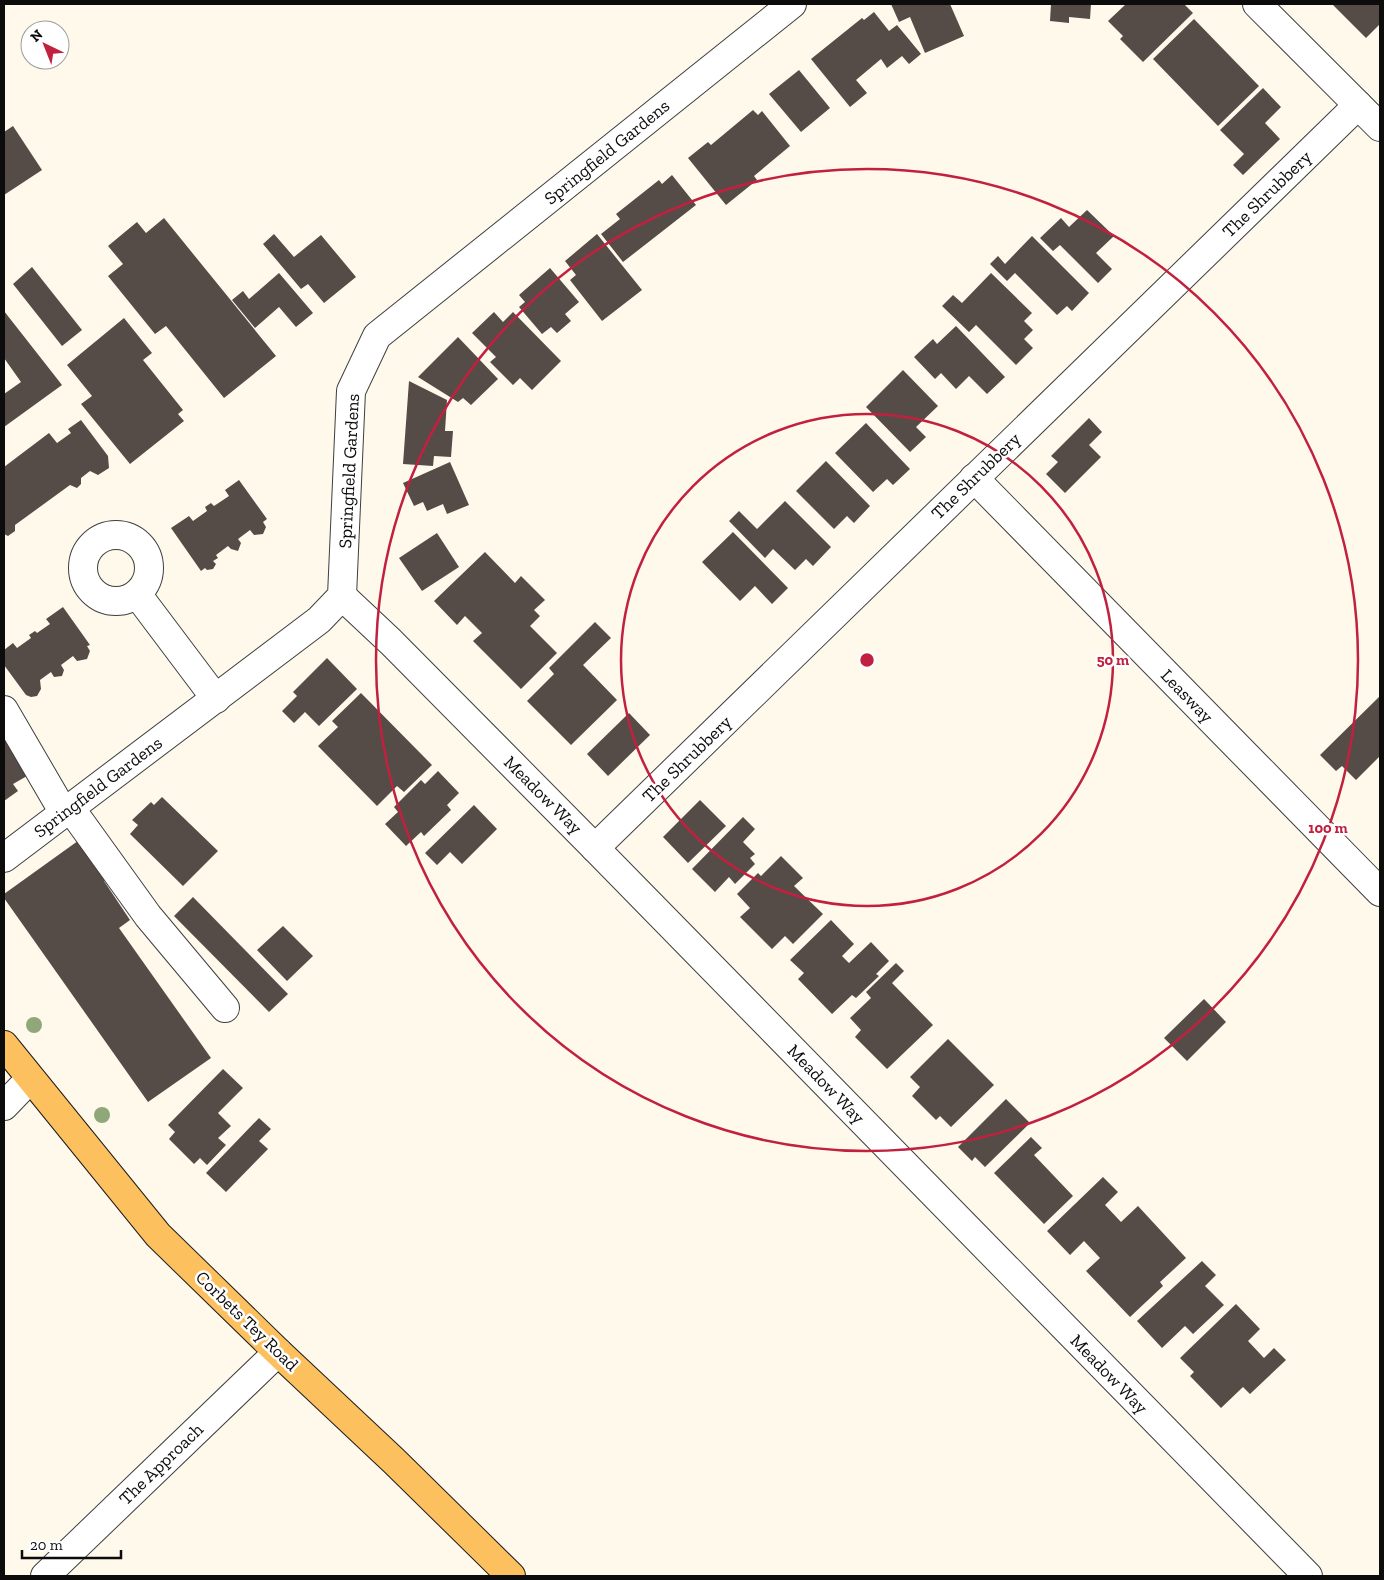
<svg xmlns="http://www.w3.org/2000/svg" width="1384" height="1580" font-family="'Zilla Slab',serif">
<rect width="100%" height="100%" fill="#fff9ec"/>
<!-- building -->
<g fill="#554c48">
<polygon points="891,4 950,4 964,36 925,53 910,17 899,22"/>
<polygon points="1051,4 1091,4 1090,19 1069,17 1069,23 1050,21"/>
<polygon points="1126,4 1184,4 1193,13 1143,62 1120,39 1123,36 1108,21"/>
<polygon points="1332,4 1380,4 1380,24 1366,38"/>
<polygon points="874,12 889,31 897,25 921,54 909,64 902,56 887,68 881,59 856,80 867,93 850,107 811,59 862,18 864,20"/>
<polygon points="1194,19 1259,86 1218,126 1153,59"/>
<polygon points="799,70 830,108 801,132 769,94"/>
<polygon points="1263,88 1281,107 1265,123 1280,139 1243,175 1233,165 1244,154 1220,130"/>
<polygon points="753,110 758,115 762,111 790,146 754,176 757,180 726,205 688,158 708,142 711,145"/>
<polygon points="13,126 42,170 4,195 4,132"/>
<polygon points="672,175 696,205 623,262 601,234 620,219 616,214 659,180 662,184"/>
<polygon points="1087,210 1114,236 1096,253 1112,269 1098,283 1060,245 1053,251 1040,238 1061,218 1069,227"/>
<polygon points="164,218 276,356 224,398 166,326 155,334 108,276 123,264 108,246 137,222 146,233"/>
<polygon points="274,234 294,257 321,235 356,277 324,303 308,284 301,289 263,244"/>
<polygon points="597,234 642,290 602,321 570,280 576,275 565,261"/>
<polygon points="1032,236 1089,293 1072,311 1067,306 1057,315 1015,273 1007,281 990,264 998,256 1005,264"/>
<polygon points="32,267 82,330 62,346 13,284"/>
<polygon points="550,268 579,302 565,314 571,321 557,333 551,327 542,334 519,307 525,302 519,295"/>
<polygon points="279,273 313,313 296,327 279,307 255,328 232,300 243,291 249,299"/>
<polygon points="991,273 1032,313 1024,321 1033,330 1024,339 1033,348 1016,365 976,325 969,332 942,306 953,295 962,303"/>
<polygon points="4,311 62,385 4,427 4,394 21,382 4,358"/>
<polygon points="494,312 503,322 513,312 561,361 532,390 520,378 513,385 490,362 496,357 472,333"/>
<polygon points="124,318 152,353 143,360 183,410 178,414 184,421 130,464 81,404 92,396 67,365"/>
<polygon points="956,326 1005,377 987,394 969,376 956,389 941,373 935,379 914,357 933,339 937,344"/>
<polygon points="458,337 498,379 471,405 463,398 458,402 418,377"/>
<polygon points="903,370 938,406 916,427 926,437 910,452 866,407"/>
<polygon points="409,381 447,400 445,431 453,431 451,457 434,456 433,466 403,464"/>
<polygon points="1089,418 1102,432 1089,445 1101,457 1065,493 1046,474 1058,462 1051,456"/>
<polygon points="81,420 108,456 109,468 98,475 90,471 81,478 81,484 77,488 70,485 15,525 15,531 8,536 4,534 4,467 49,433 57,443 71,433 68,429"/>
<polygon points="866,423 910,469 893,485 887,479 873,492 835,453"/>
<polygon points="826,461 870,506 854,523 847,516 834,529 796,491"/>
<polygon points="450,462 469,505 447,514 443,504 427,511 423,502 414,506 403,483"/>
<polygon points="239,480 267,519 263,522 266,527 263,534 254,535 250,530 238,539 241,543 238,551 231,549 228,546 216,555 218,558 213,561 216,564 213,569 207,570 205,568 201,571 171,528 189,516 193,521 207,511 205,507 211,503 214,506 229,496 225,490"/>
<polygon points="785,501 831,547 813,566 806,559 795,570 773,549 765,558 729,521 739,511 757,529"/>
<polygon points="733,532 788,588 772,604 755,586 740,601 702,562"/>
<polygon points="437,533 459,567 422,591 399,558"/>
<polygon points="485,552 515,583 521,576 545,600 534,610 540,616 530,626 557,653 521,689 473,641 482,633 465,616 457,625 434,601"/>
<polygon points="63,607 90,645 87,646 90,651 87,659 77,661 73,656 61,665 64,670 62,676 54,677 51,672 40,680 41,689 37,696 31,697 26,695 4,665 4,650 13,643 17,648 31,638 29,635 35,631 37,633 50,624 46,619"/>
<polygon points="595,622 611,638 583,665 617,700 571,745 527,701 554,674 549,668"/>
<polygon points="327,658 357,689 319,726 305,712 294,723 282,711 297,696 293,692"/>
<polygon points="361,693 432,765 404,792 397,786 377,806 318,746 338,727 332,721"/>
<polygon points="1380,696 1380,756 1356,780 1342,766 1336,771 1320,755"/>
<polygon points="629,713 650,735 608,776 587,754"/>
<polygon points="4,735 27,776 13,784 18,791 4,801"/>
<polygon points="438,771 459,793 447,805 451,810 424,836 421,832 406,846 385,824 398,812 394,807 421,780 425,784"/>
<polygon points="162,797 218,851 183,886 130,834 138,825 132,820 151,802 154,805"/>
<polygon points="700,800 726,826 688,863 663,837"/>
<polygon points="474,805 497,829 462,864 450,852 437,865 425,853"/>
<polygon points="743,817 755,829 743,842 755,854 750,858 755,864 735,884 729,877 715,892 692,869"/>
<polygon points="82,838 110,877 104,881 130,920 119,928 211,1058 148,1102 4,898 4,894"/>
<polygon points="781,856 803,878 794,886 823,914 793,944 785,936 772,949 740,917 750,908 737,894 758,873 761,876"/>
<polygon points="193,897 288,994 269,1012 174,916"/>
<polygon points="831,920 854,944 842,956 849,963 871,942 889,961 876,974 879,976 856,998 852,995 832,1014 798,979 804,973 790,960"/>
<polygon points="283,926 313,956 287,981 257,950"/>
<polygon points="896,963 904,971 892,983 933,1025 887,1069 855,1037 861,1030 850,1018 871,998 866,992"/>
<polygon points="1204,999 1226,1022 1187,1061 1164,1038"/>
<polygon points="948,1039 994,1085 951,1127 940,1116 936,1120 912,1096 920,1087 910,1077"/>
<polygon points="223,1069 243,1088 218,1113 231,1126 218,1138 226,1145 207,1165 200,1158 194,1164 169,1139 175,1132 168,1125"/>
<polygon points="1006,1099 1030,1123 985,1167 975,1157 972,1161 958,1147"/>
<polygon points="259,1118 271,1129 259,1141 268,1149 226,1192 206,1173"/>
<polygon points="1031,1137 1042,1148 1034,1155 1073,1196 1044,1224 994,1173"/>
<polygon points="1103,1177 1118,1192 1105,1205 1121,1222 1138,1206 1186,1258 1160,1282 1163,1286 1130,1317 1086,1271 1100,1258 1084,1241 1070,1255 1047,1231"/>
<polygon points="1202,1261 1216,1275 1205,1286 1224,1305 1193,1334 1185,1326 1162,1348 1137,1321"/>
<polygon points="1236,1304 1260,1329 1248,1341 1264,1358 1274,1348 1286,1360 1250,1394 1243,1387 1221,1408 1190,1376 1194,1372 1180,1358"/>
</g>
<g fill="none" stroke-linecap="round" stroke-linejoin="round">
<!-- minor casing -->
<g stroke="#3f3f3f" stroke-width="30">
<g id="minor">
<polyline points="1257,4 1380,127"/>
<polyline points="974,478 1380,892"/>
<circle cx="116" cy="568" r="33"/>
<polyline points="137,594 216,699"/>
<polyline points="342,596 391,642 595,848 1308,1576"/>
<polyline points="4,710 64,813"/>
<polyline points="71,809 148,916 225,1008"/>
<polyline points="595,848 1358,105"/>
<polyline points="4,858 319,620 342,596 351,391 377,336 792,4"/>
<polyline points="4,1106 30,1079"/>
<polyline points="45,1576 278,1352"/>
</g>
</g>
<!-- major casing -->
<g stroke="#1d1d1d" stroke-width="30">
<polyline id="major" points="4,1045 158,1235 278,1352 394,1461 511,1576"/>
</g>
<!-- minor -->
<use href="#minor" stroke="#fff" stroke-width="28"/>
<!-- major -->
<use href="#major" stroke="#fdc05e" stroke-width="28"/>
</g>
<!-- trees -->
<g fill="#90a879">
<circle cx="34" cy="1025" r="8"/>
<circle cx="102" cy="1115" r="8"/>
</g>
<!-- distance rings -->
<g fill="none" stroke="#c1203e" stroke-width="2.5">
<circle cx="867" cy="660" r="246"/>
<circle cx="867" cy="660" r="491"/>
</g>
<g text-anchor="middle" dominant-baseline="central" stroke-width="5" stroke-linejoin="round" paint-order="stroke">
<!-- street labels -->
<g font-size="18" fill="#0c0c0c" stroke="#fff">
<text transform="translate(607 152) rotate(-39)">Springfield Gardens</text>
<text transform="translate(1267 194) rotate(-44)">The Shrubbery</text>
<text transform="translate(349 471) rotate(-87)">Springfield Gardens</text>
<text transform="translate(976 476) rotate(-44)">The Shrubbery</text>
<text transform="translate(1187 696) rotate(46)">Leasway</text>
<text transform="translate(687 759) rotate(-44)">The Shrubbery</text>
<text transform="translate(98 787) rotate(-37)">Springfield Gardens</text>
<text transform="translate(543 795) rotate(45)">Meadow Way</text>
<text transform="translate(826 1084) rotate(46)">Meadow Way</text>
<text transform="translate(247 1321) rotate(44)">Corbets Tey Road</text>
<text transform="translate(1109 1374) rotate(46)">Meadow Way</text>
<text transform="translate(161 1464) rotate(-44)">The Approach</text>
</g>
</g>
<circle cx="867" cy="660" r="8" fill="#c1203e" stroke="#fff" stroke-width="2.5"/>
<g font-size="15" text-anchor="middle" font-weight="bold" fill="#c1203e" stroke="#fff" stroke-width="5" stroke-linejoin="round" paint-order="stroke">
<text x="1113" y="665">50 m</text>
<text x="1328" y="833">100 m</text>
</g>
<!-- border -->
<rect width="1384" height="1580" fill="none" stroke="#0c0c0c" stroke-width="10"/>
<!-- north arrow -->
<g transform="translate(45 45) rotate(317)"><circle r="24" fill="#ffffff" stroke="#9e9e9e"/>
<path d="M0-4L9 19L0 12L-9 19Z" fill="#c1203e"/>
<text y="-8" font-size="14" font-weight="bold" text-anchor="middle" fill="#0c0c0c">N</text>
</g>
<!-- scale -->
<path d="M22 1550v8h99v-8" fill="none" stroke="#0c0c0c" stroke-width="2.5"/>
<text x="30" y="1550" font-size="15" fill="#0c0c0c" stroke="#ffffff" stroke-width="4" paint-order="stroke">20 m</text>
</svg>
